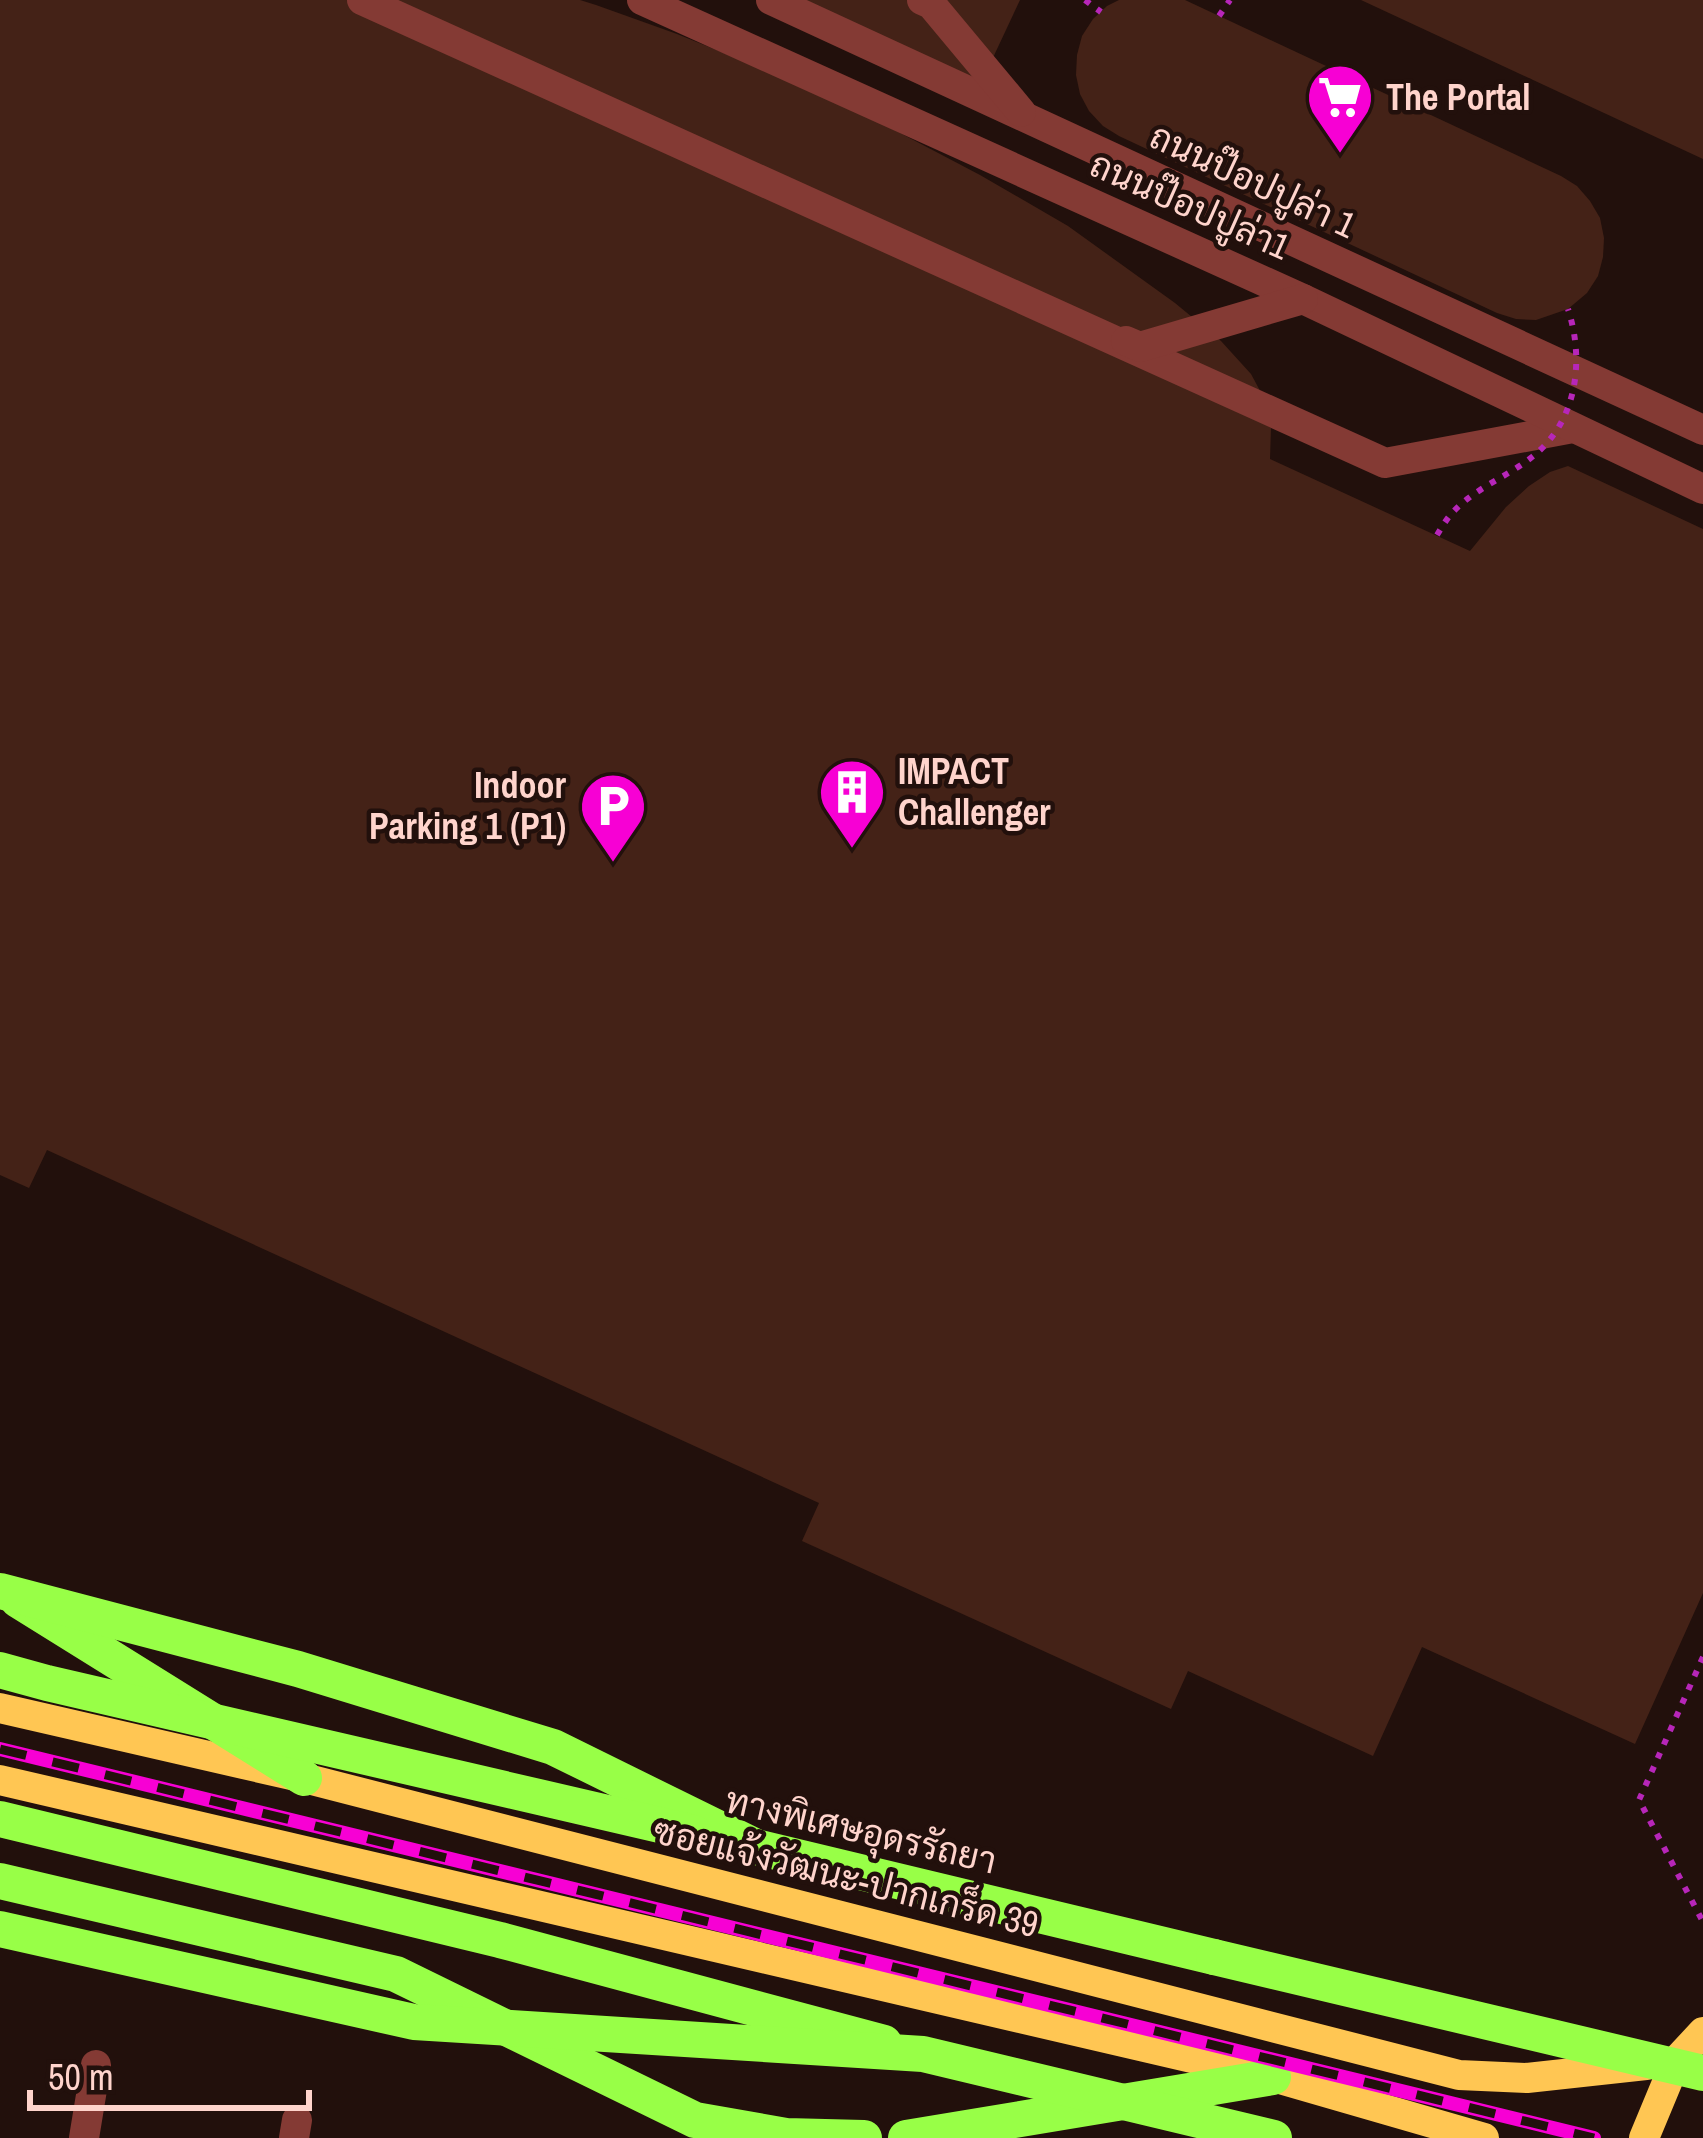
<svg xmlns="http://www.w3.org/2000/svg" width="1703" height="2138" font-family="'Archivo Narrow',Sarabun,sans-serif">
<rect width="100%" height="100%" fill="#22100c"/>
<!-- building -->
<g fill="#442217">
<polygon points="0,0 580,0 596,5 677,34 783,77 883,124 980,175 1068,226 1175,303 1221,341 1251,374 1265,400 1271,427 1270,459 1470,551 1506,507 1529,486 1550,472 1568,466 1703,529 1703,1593 1635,1744 1422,1647 1373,1756 1188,1671 1171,1709 802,1541 819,1503 47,1150 29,1188 0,1175"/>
<polygon points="771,0 1020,0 976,94"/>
<polygon points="1119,0 1185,0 1561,176 1577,186 1590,201 1600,218 1604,238 1603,257 1598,276 1587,293 1568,309 1536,320 1516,319 1497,313 1119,136 1103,126 1089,111 1080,94 1076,75 1077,55 1082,36 1093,19 1107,6"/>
<polygon points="1361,0 1703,0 1703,159"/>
</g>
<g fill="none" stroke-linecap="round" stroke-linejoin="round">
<!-- path -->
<g stroke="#b726b9" stroke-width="6" stroke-dasharray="6 9" stroke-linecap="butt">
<polyline points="1085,0 1101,12"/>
<polyline points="1219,16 1230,0"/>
<polyline points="1703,1657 1639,1800 1703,1922"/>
</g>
<!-- minor -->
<g stroke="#843a34" stroke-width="30">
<polyline points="362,0 1385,463 1573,428"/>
<polyline points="642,0 1303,299 1703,489"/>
<polyline points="771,0 1703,430"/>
<polyline points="922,0 931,4 1021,112"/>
<polyline points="1126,341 1140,347 1303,299"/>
<polyline points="84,2138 96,2065"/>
<polyline points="294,2138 297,2120"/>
</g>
<!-- major -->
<g stroke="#ffc653" stroke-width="30">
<polyline points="0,1708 304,1778 1459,2075 1527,2078 1646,2065"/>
<polyline points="0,1780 1273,2077 1484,2138"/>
<polyline points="1644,2138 1676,2061 1703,2032"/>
</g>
<!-- highway -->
<g stroke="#98ff47" stroke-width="36">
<polyline points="18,1600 304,1778"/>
<polyline points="0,1819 500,1940 884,2043"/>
<polyline points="756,1847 1214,1957"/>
<polyline points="0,1881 396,1974 695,2120 786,2136 864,2138"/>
<polyline points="906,2138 1273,2077"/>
</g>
<!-- rail casing -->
<g stroke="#f700d4" stroke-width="14">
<polyline id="rail" points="0,1749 1594,2138"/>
</g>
<!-- rail -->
<use href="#rail" stroke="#22100c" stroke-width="9" stroke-dasharray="27" stroke-linecap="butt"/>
<!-- path-bridge -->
<path stroke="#b726b9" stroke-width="6" stroke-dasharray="6 9" stroke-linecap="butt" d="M 1437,535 C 1442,527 1447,518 1453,512 C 1475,488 1507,477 1532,457 C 1577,422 1585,361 1568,309"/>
<!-- highway-bridge -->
<g stroke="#98ff47" stroke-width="36">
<polyline points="0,1591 298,1669 553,1747 756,1847"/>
<polyline points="0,1670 47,1683 694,1833"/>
<polyline points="0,1929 414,2022 923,2054 1274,2138"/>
<polyline points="1214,1957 1703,2073"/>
</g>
</g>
<!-- icons -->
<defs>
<g id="supermarket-pin" transform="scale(3.45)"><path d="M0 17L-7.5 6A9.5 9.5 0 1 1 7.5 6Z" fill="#f700d4" stroke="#22100c"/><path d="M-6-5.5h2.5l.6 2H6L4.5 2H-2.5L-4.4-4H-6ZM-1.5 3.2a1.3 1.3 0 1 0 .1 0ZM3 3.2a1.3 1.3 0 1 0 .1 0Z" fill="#fff"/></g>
<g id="building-pin" transform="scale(3.45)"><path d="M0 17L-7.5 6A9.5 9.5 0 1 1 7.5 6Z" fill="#f700d4" stroke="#22100c"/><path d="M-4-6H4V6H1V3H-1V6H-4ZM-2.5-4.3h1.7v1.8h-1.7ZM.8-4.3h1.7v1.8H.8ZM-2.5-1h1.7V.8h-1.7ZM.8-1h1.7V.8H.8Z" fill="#fff"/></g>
<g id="parking-pin" transform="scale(3.45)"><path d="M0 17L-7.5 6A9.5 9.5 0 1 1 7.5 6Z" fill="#f700d4" stroke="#22100c"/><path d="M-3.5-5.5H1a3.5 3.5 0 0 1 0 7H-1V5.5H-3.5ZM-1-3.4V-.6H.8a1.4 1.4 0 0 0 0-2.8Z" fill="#fff"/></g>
</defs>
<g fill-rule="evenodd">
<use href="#supermarket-pin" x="1340" y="97"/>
<use href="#building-pin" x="852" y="792"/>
<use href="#parking-pin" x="613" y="806"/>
</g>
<g text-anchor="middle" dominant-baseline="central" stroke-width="9" stroke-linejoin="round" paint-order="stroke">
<!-- poi labels -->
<g font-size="36" font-weight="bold" fill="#ffd4cc" stroke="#22100c" text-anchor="start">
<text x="1386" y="97">The Portal</text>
<text x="898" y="771">IMPACT<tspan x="898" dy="41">Challenger</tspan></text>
<text x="566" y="785" text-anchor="end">Indoor<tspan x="566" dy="41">Parking 1 (P1)</tspan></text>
</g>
<!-- street labels -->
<g font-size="36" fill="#ffd4cc" stroke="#22100c">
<text transform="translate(1253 180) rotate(25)">ถนนป๊อปปูล่า 1</text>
<text transform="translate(1190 205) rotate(24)">ถนนป๊อปปูล่า1</text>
<text transform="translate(861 1830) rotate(13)">ทางพิเศษอุดรรัถยา</text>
<text transform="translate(846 1877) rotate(14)">ซอยแจ้งวัฒนะ-ปากเกร็ด 39</text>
</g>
</g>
<!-- scale -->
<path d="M30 2090v18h279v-18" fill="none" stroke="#ffd4cc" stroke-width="6"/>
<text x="48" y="2090" font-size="36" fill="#ffd4cc" stroke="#22100c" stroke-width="9" paint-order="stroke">50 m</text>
</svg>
